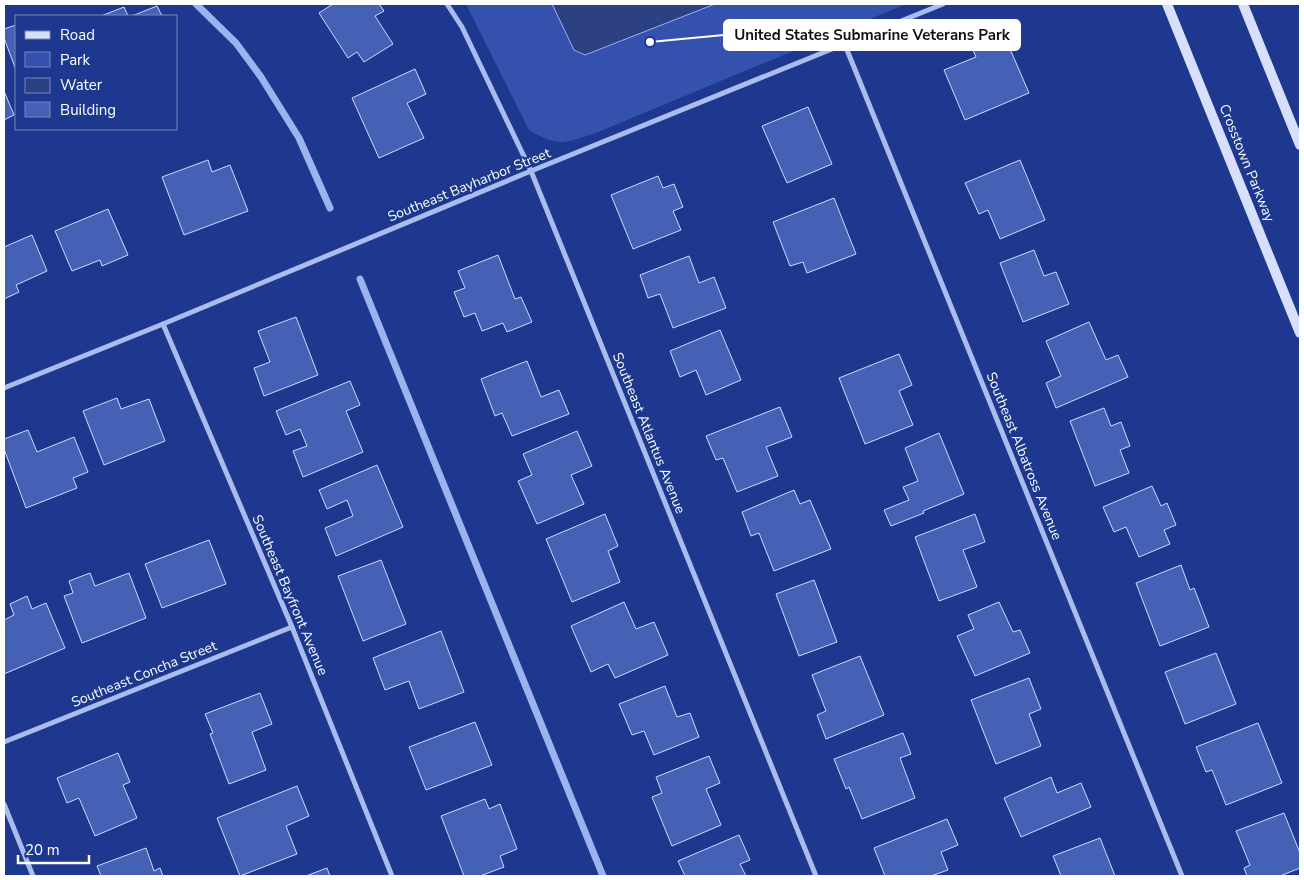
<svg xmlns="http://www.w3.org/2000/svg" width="1304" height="880" font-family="'Nunito Sans',sans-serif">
<rect width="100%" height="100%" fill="#1d388e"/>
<!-- green -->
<path fill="#3452ad" d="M 466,4 L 906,4 L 596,133 C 563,143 560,148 529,130 Z"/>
<!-- water -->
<polygon fill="#2d4182" stroke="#9db3ef" points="552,4 715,4 585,55 574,50"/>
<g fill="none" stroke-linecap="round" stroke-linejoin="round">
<!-- stream -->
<g stroke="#9db3ef" stroke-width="7">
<polyline points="196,4 236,43 261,77 299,138 330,208"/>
<polyline points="360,279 603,876"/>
</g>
</g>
<!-- building -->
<g fill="#4561b5" stroke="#d0dbf9">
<polygon points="333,4 379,4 384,11 375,16 393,44 364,62 357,52 348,58 319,13"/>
<polygon points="157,6 162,16 132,16"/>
<polygon points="124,7 128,16 101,16"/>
<polygon points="16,25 16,70 4,38 4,29"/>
<polygon points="1004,35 1029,93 965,120 944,70 976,57 972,48"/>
<polygon points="415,69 426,94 407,103 424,138 379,158 352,98"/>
<polygon points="4,91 14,115 4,120"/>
<polygon points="808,107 832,164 787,183 762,126"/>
<polygon points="208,160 212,172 230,165 248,211 184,235 162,177"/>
<polygon points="1020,160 1045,220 1000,239 988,210 979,214 965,183"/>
<polygon points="658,176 663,188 674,184 683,207 673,211 681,230 633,249 611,195"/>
<polygon points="834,198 856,254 807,273 803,262 790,266 773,222"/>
<polygon points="108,209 128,255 102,266 100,260 72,271 55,231"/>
<polygon points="32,235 47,271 16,285 19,292 4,299 4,247"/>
<polygon points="1034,250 1044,276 1056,272 1069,304 1023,322 1000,263"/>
<polygon points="498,255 515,299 521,297 532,322 507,332 503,323 482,331 475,313 464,317 454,292 465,288 458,271"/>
<polygon points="689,256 699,283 714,277 726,308 673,328 660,294 648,298 640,275"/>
<polygon points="296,317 318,375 264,396 254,368 270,362 258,331"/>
<polygon points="1089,322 1106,360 1118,355 1128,377 1056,408 1046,383 1061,376 1046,341"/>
<polygon points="720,330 741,380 706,395 696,370 680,377 670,351"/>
<polygon points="899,354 912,385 899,391 913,425 865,444 839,378"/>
<polygon points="527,361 541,397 559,390 569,414 512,436 502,413 495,416 481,379"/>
<polygon points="350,381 360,405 346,411 363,452 303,477 293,451 307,446 300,429 286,435 276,411"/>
<polygon points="117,398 121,409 149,399 165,441 104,465 83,411"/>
<polygon points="780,407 792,437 766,447 778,476 737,492 723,458 716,460 706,436"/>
<polygon points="1104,408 1111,426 1121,422 1130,446 1120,450 1129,473 1095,486 1070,421"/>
<polygon points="28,430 37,452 74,437 88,472 73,478 77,488 26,508 4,449 4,439"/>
<polygon points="577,431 592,466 571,475 584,504 537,524 518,481 532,475 523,454"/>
<polygon points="939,433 964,494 923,511 924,513 891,526 884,510 909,500 903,487 918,481 905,448"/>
<polygon points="377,465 403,527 336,556 325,528 353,516 347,500 327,509 319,490"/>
<polygon points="1152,486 1161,506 1167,503 1176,525 1164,530 1170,544 1139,557 1126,527 1114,532 1103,507"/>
<polygon points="794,490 800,504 810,500 831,549 774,571 759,533 751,536 742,512"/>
<polygon points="605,514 618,546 608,551 620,582 572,602 546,539"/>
<polygon points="975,514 985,542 963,550 977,587 939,601 915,537"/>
<polygon points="209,540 226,584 162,608 145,564"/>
<polygon points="381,560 406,624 363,641 338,576"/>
<polygon points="1181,565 1190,590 1194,588 1209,627 1160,646 1136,583"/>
<polygon points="90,573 95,586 129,573 146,618 82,643 64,596 73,593 69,581"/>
<polygon points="814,580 837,642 799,656 776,594"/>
<polygon points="27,596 32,609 46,603 65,648 4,674 4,620 14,615 10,604"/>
<polygon points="624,602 636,629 654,622 668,655 615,678 608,664 591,672 571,626"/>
<polygon points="999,602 1013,632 1020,630 1030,653 975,676 957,636 974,629 968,615"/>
<polygon points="441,631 464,692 419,709 409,681 385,690 373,658"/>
<polygon points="1216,653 1236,704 1185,724 1165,672"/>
<polygon points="860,656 884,715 826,739 817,715 826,711 812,675"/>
<polygon points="1029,678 1041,709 1029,714 1041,746 996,764 971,700"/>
<polygon points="665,686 677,717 690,713 699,737 654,755 644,731 632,735 619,704"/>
<polygon points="260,693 272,724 252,732 266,770 229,784 210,734 213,733 205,714"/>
<polygon points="475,722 492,765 426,790 409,747"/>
<polygon points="1258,723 1282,783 1226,805 1212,770 1206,772 1196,747"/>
<polygon points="903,733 911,754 900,758 915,798 862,819 849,787 846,789 834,759"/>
<polygon points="118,753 130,782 123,785 137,818 95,836 79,798 67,803 57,778"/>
<polygon points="709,756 720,783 706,789 721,825 672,846 652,797 662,793 656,777"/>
<polygon points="1051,777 1057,793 1081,783 1091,807 1021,837 1004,798"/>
<polygon points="297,786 309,816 286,826 297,854 240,876 217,818"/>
<polygon points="485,799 489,809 500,804 517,849 500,856 504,867 480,876 464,876 441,816"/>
<polygon points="1284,813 1300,853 1300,868 1280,876 1247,876 1244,868 1250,865 1236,831"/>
<polygon points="947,819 958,845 941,852 948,870 931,876 885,876 874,848"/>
<polygon points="739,835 750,860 740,864 746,876 685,876 678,861"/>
<polygon points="1100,838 1115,876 1061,876 1053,856"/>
<polygon points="146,848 154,871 160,868 163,876 101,876 97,866"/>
<polygon points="327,868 330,876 306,876"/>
</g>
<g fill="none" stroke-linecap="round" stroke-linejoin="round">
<!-- minor -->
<g stroke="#aabbed" stroke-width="5">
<polyline points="447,4 462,27 531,171 816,876"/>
<polyline points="845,45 1182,876"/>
<polyline points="163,324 292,627 392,876"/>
<polyline points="4,388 163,324 531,171 943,4"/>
<polyline points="4,742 292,627"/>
<polyline points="4,804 33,876"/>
</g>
<!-- secondary -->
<g stroke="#d7dffa" stroke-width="10">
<polyline points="1167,4 1300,333"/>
<polyline points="1243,4 1300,145"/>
</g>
</g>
<g text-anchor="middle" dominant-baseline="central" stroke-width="4" stroke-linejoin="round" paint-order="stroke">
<!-- street labels -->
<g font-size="14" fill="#fff" stroke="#1d388e">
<text transform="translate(1247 163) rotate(68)">Crosstown Parkway</text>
<text transform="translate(469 185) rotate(-22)">Southeast Bayharbor Street</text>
<text transform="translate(649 433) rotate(68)">Southeast Atlantus Avenue</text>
<text transform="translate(1024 456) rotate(68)">Southeast Albatross Avenue</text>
<text transform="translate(290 595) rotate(67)">Southeast Bayfront Avenue</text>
<text transform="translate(144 674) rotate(-22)">Southeast Concha Street</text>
</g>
</g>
<!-- callouts -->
<path fill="none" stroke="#fff" stroke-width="2" d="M650 42L724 35"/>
<circle fill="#fff" stroke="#1d388e" stroke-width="2" cx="650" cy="42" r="5"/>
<rect fill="#fff" stroke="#fff" stroke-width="2" x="724" y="20" width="296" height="30" rx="5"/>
<g font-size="15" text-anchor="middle" font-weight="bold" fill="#111">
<text x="872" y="40">United States Submarine Veterans Park</text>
</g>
<!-- border -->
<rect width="1304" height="880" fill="none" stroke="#ffffff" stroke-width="10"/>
<!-- legend -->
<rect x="15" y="15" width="162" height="115" fill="#1d388e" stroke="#7788bb"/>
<rect x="25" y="31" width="25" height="8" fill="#d7dffa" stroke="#7788bb"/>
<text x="60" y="40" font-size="15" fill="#ffffff">Road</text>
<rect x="25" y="52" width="25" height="15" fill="#3452ad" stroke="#7788bb"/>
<text x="60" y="65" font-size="15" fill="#ffffff">Park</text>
<rect x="25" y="78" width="25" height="15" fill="#2d4182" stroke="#7788bb"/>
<text x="60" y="90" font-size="15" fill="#ffffff">Water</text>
<rect x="25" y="102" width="25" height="15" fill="#4561b5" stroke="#7788bb"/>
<text x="60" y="115" font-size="15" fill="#ffffff">Building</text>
<!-- scale -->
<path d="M18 855v8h71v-8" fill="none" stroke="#ffffff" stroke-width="2.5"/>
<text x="25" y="855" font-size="15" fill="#ffffff" stroke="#1d388e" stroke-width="4" paint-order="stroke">20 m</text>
</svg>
